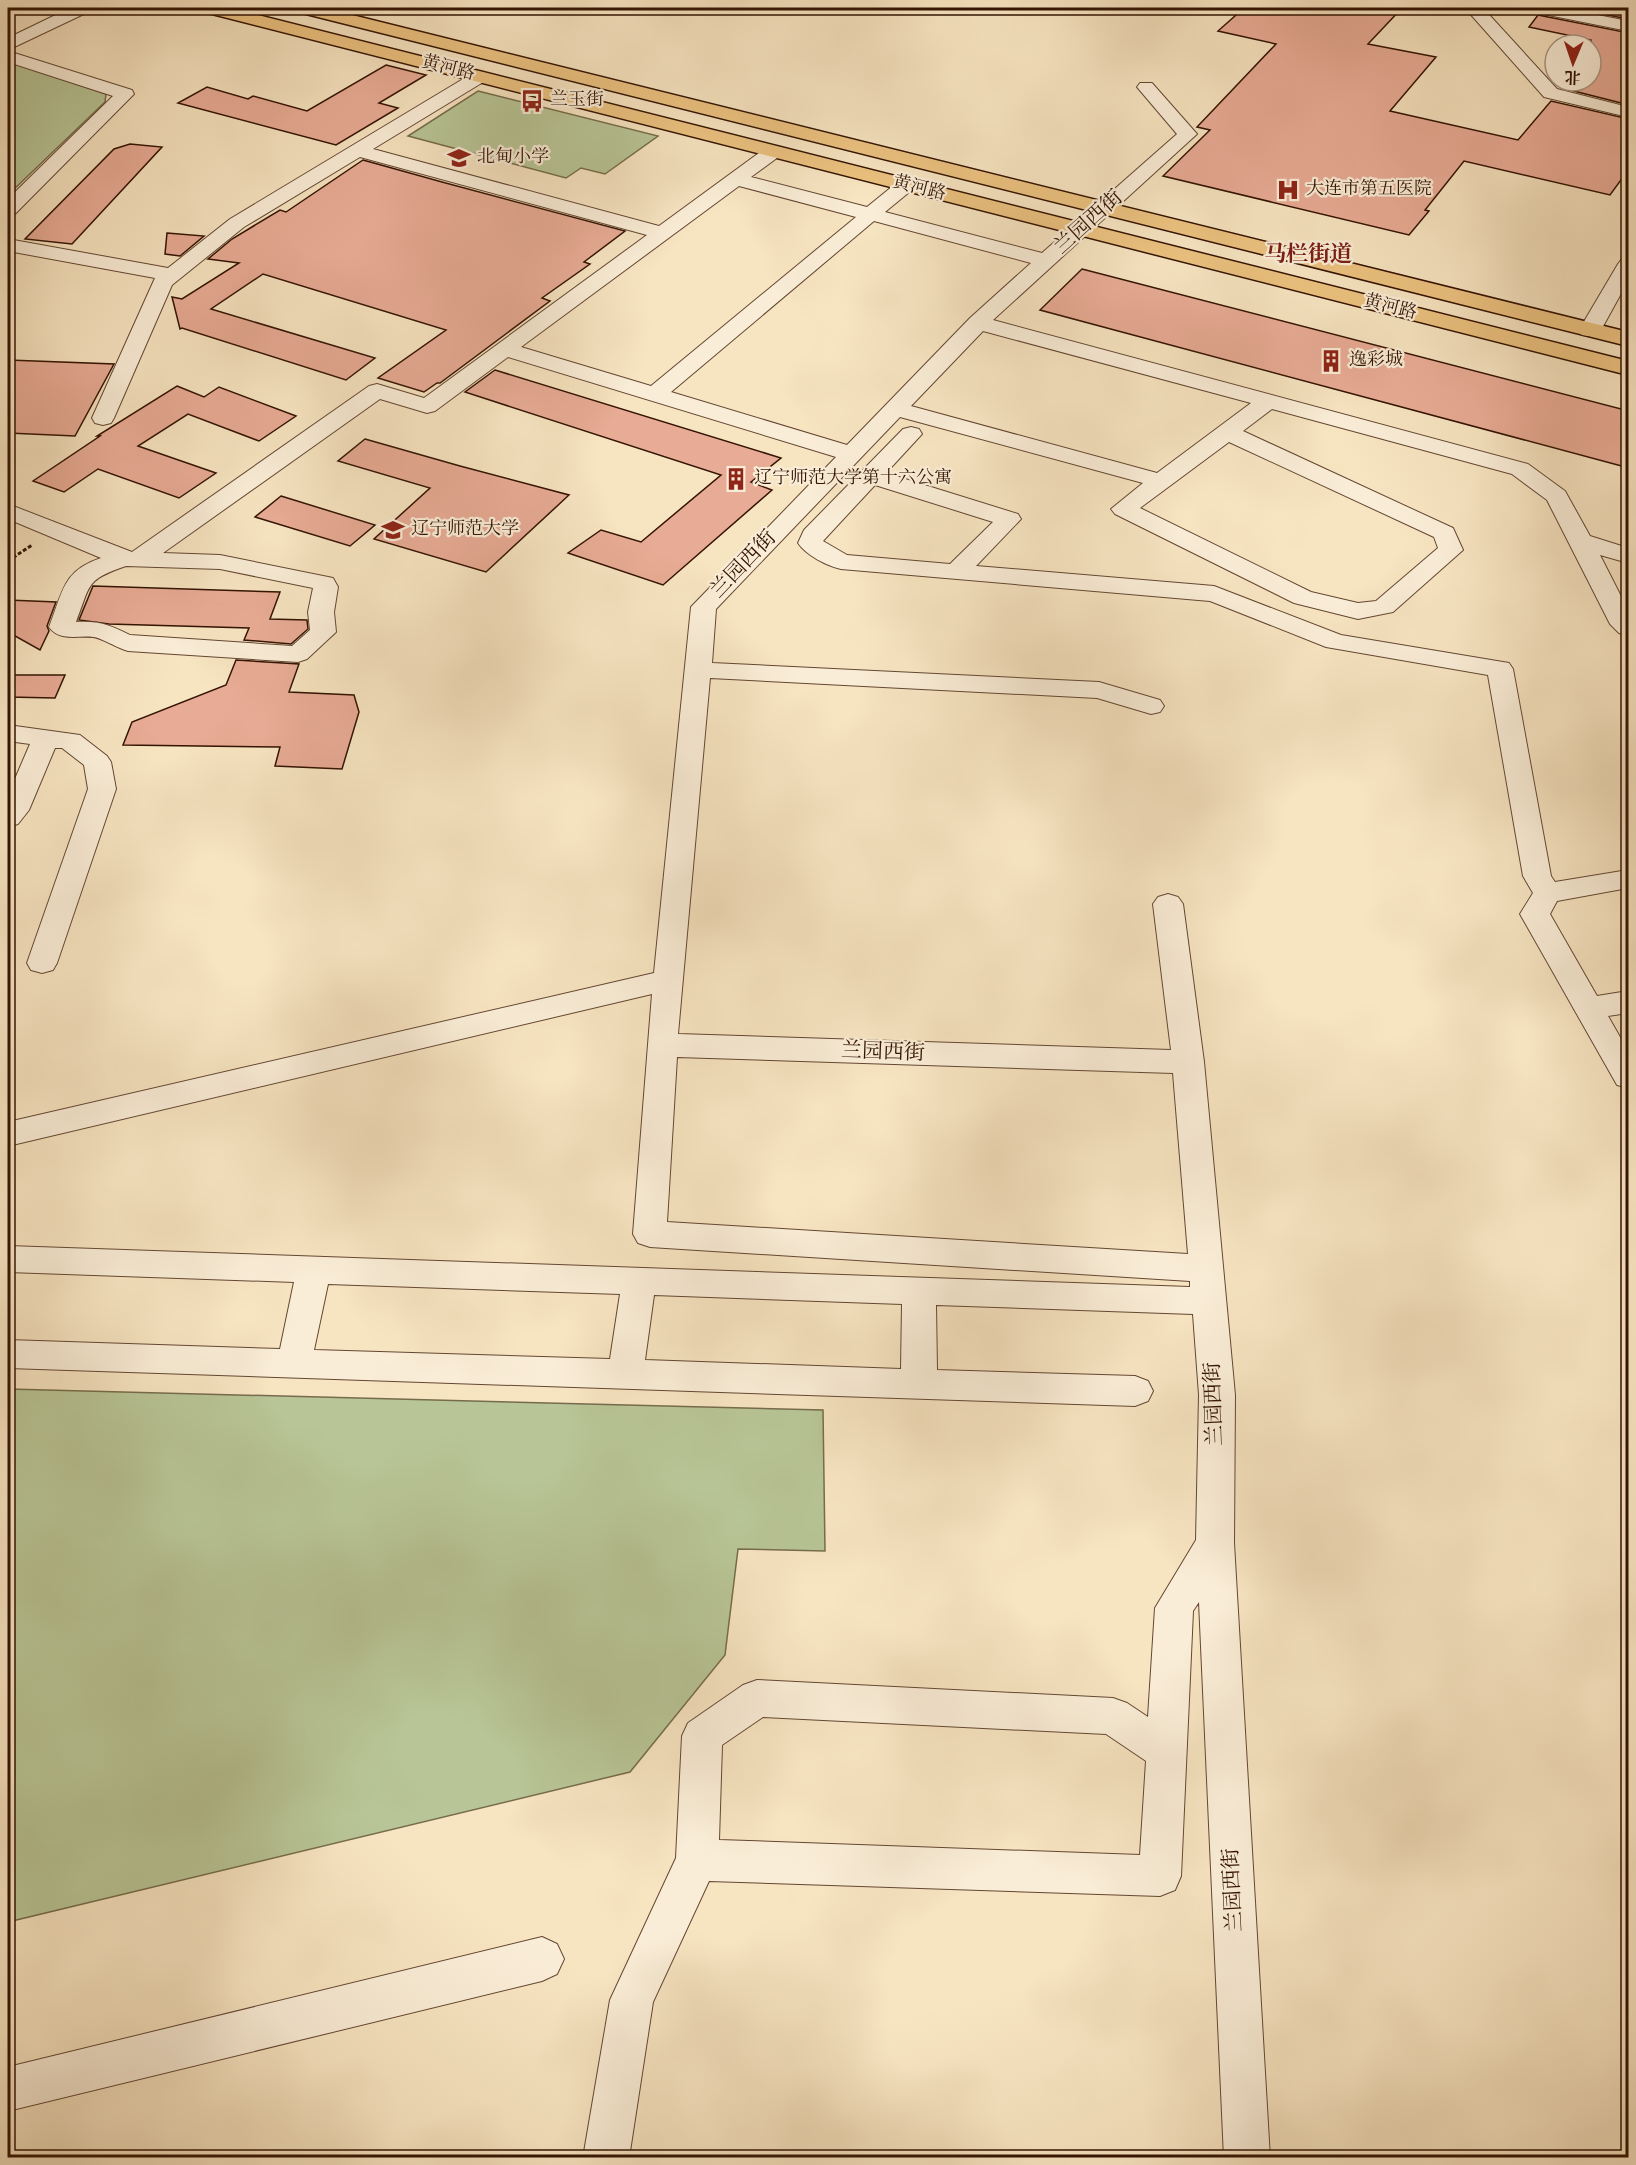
<svg xmlns="http://www.w3.org/2000/svg" width="1636" height="2165" font-family="'Sorts Mill Goudy','Noto Serif SC',serif">
<rect width="100%" height="100%" fill="#f7e4c1"/>
<filter id="stains"><feTurbulence type="fractalNoise" baseFrequency=".00333" numOctaves="4"/><feColorMatrix values="0 0 0 0 .2 0 0 0 0 .09 0 0 0 0 .02 0 0 0 .5 -.17"/></filter>
<radialGradient id="worn" r=".72"><stop offset=".6" stop-color="#630" stop-opacity="0"/><stop offset="1" stop-color="#630" stop-opacity=".3"/></radialGradient>
<!-- green -->
<g fill="#b8c596" stroke="#766c4c" stroke-width="1.5">
<polygon points="8,61 106,94 105,102 8,195"/>
<polygon points="478,91 658,136 605,174 581,168 566,178 408,136"/>
<polygon points="8,1389 823,1410 825,1551 738,1549 725,1655 630,1772 8,1922"/>
</g>
<!-- building -->
<g fill="#e8ab95" stroke="#331302" stroke-width="1.5">
<polygon points="1244,8 1402,8 1368,44 1436,57 1390,111 1518,140 1551,101 1629,119 1629,169 1610,195 1464,161 1425,210 1429,211 1409,235 1163,176 1210,130 1197,127 1276,44 1218,31"/>
<polygon points="1571,8 1629,8 1629,19 1628,19"/>
<polygon points="1538,15 1629,33 1629,105 1562,88 1568,81 1591,81 1591,40 1529,27"/>
<polygon points="386,65 426,75 379,103 398,108 336,145 178,103 207,87 248,99 253,96 307,111"/>
<polygon points="130,144 162,147 72,244 25,239 114,149"/>
<polygon points="363,160 442,182 625,231 584,262 590,264 542,298 550,301 440,383 437,383 424,392 378,378 446,330 263,274 211,309 375,358 346,380 182,328 180,329 172,297 182,299 239,263 208,259 232,239 280,210 286,212"/>
<polygon points="167,233 204,236 180,256 165,254"/>
<polygon points="1082,269 1629,411 1629,468 1040,310"/>
<polygon points="8,360 114,364 75,436 8,433"/>
<polygon points="495,370 781,458 751,482 772,490 663,585 568,553 601,530 641,542 721,475 465,392"/>
<polygon points="177,386 204,397 219,387 296,416 259,441 188,414 138,446 216,473 179,498 98,469 64,492 33,481 100,436 97,436"/>
<polygon points="365,439 460,466 569,495 486,572 374,539 430,488 338,461"/>
<polygon points="281,496 375,525 350,546 255,517"/>
<polygon points="93,586 280,592 270,619 307,620 308,629 291,644 244,640 249,628 109,624 79,620"/>
<polygon points="8,600 56,602 47,626 49,631 40,650 8,632"/>
<polygon points="236,660 299,664 289,692 354,695 359,712 342,769 275,766 280,747 123,745 132,722 226,685"/>
<polygon points="8,675 65,675 55,698 8,697"/>
</g>
<g fill="none" stroke-linecap="round" stroke-linejoin="round">
<!-- minor casing -->
<g stroke="#644732" stroke-width="2">
<g id="minor">
<polygon points="70,8 91,8 88,12 8,50 8,38"/>
<polygon points="1465,8 1483,8 1557,89 1628,107 1628,117 1544,97"/>
<polygon points="1529,8 1562,8 1628,21 1628,31 1538,13 1532,12"/>
<polygon points="8,51 132,90 134,94 15,214 8,216 8,199 113,96 8,62"/>
<path d="M 479,72 L 485,73 L 488,77 L 485,81 L 373,149 L 659,226 L 767,147 L 781,147 L 784,151 L 781,155 L 751,177 L 867,207 L 899,181 L 913,181 L 916,185 L 913,189 L 885,212 L 1042,253 L 1177,134 L 1137,87 L 1140,83 L 1152,83 L 1197,134 L 993,320 L 1528,464 L 1565,491 L 1590,536 L 1628,548 L 1628,563 L 1600,555 L 1628,610 L 1628,636 L 1619,633 L 1610,624 L 1547,500 L 1512,474 L 1272,409 L 1243,431 L 1453,528 L 1463,550 L 1393,612 L 1358,619 L 1294,603 L 1115,514 L 1111,509 L 1143,483 L 900,417 L 716,609 L 712,663 L 1099,682 L 1160,700 L 1164,706 L 1160,712 L 1151,714 L 1097,698 L 710,678 L 678,1034 L 1171,1050 L 1153,904 L 1158,897 L 1168,894 L 1178,897 L 1183,904 L 1204,1062 L 1235,1395 L 1234,1543 L 1270,2158 L 1224,2158 L 1199,1602 L 1193,1611 L 1181,1876 L 1175,1890 L 1160,1896 L 709,1881 L 653,2002 L 629,2158 L 583,2158 L 610,2000 L 676,1858 L 682,1736 L 688,1723 L 743,1685 L 757,1680 L 1113,1698 L 1127,1703 L 1148,1717 L 1155,1608 L 1196,1540 L 1199,1395 L 1193,1314 L 936,1305 L 937,1370 L 1135,1376 L 1148,1381 L 1153,1391 L 1148,1401 L 1135,1406 L 8,1368 L 8,1340 L 280,1349 L 294,1282 L 8,1272 L 8,1246 L 1190,1287 L 1190,1281 L 650,1247 L 638,1243 L 633,1234 L 652,994 L 8,1146 L 8,1122 L 654,973 L 691,607 L 836,457 L 508,357 L 435,411 L 427,413 L 380,399 L 163,553 L 220,555 L 333,578 L 338,587 L 334,612 L 336,632 L 307,659 L 298,662 L 128,651 C 117,648 100,637 93,637 C 78,635 60,642 49,627 C 63,592 62,571 101,558 L 8,519 L 8,504 L 132,552 L 369,386 L 377,384 L 424,398 L 647,235 L 360,157 L 244,227 L 172,285 L 114,418 L 111,423 L 103,425 L 95,423 L 92,418 L 155,278 L 8,251 L 8,239 L 168,268 L 230,219 L 473,73 ZM 739,186 L 856,217 L 651,386 L 521,347 ZM 874,221 L 1031,263 L 970,318 L 847,445 L 671,392 ZM 983,331 L 1251,403 L 1157,473 L 911,406 ZM 1229,442 L 1434,537 L 1438,548 L 1376,601 L 1358,603 L 1311,592 L 1140,508 ZM 126,566 L 220,569 L 313,588 L 308,612 L 310,630 L 292,646 L 130,635 C 109,625 101,621 76,622 C 91,584 85,580 126,566 ZM 677,1057 L 1173,1073 L 1188,1254 L 667,1222 ZM 328,1284 L 620,1294 L 610,1359 L 314,1350 ZM 654,1295 L 902,1304 L 901,1369 L 645,1360 ZM 763,1717 L 1106,1734 L 1146,1761 L 1140,1855 L 719,1840 L 722,1745 Z"/>
<polygon points="1628,258 1628,281 1601,330 1598,335 1590,336 1582,335 1579,330 1618,264 1621,260"/>
<path d="M 911,427 L 919,429 L 922,434 L 886,473 L 1018,514 L 1021,519 L 976,566 L 1214,586 L 1341,635 L 1509,663 L 1513,669 L 1551,876 L 1555,882 L 1628,870 L 1628,888 L 1557,901 L 1550,914 L 1597,996 L 1628,991 L 1628,1013 L 1608,1016 L 1628,1051 L 1628,1088 L 1617,1085 L 1520,914 L 1533,893 L 1523,876 L 1488,675 L 1326,647 L 1210,601 L 841,569 C 827,566 806,555 798,543 L 804,530 L 903,429 ZM 875,485 L 993,522 L 950,564 L 847,555 L 823,541 Z"/>
<polygon points="8,725 80,735 107,756 111,762 116,789 57,963 53,970 42,973 31,970 27,963 88,789 84,765 62,748 55,748 29,810 18,824 8,827 8,795 30,744 8,741"/>
<polygon points="542,1937 557,1944 564,1959 557,1974 542,1981 8,2111 8,2067"/>
</g>
</g>
<!-- major casing -->
<g stroke="#331302" stroke-width="3">
<g id="major">
<polygon points="201,8 230,8 1628,361 1628,375 204,12"/>
<polygon points="295,8 324,8 1628,332 1628,346 298,12"/>
</g>
</g>
<!-- path -->
<polyline stroke="#331302" stroke-width="3" stroke-dasharray="4 2" stroke-linecap="butt" points="8,561 32,545"/>
<!-- minor -->
<use href="#minor" fill="#faedd7" fill-rule="evenodd"/>
<!-- major -->
<use href="#major" fill="#ecc280" fill-rule="evenodd"/>
</g>
<!-- icons -->
<defs>
<g id="bus-bare" transform="scale(1.8)"><path d="M-5-6H5V4H4V6H2V4H-2V6H-4V4H-5ZM-3.5-4V0h7V-4ZM-3.5 1.2v1.5H-2V1.2ZM2 1.2v1.5H3.5V1.2Z" fill="#8f2418" stroke="#faedd7" stroke-width="2.5" paint-order="stroke"/></g>
<g id="school-bare" transform="scale(1.8)"><path d="M0-5L7-2L0 1L-7-2ZM-4 1L0 2.5L4 1V4Q0 6-4 4Z" fill="#8f2418" stroke="#faedd7" stroke-width="2.5" paint-order="stroke"/></g>
<g id="hospital-bare" transform="scale(1.8)"><path d="M-5-5h3v3.5h4V-5h3V5h-3V1.5h-4V5h-3Z" fill="#8f2418" stroke="#faedd7" stroke-width="2.5" paint-order="stroke"/></g>
<g id="building-bare" transform="scale(1.8)"><path d="M-4-6H4V6H1V3H-1V6H-4ZM-2.5-4.3h1.7v1.8h-1.7ZM.8-4.3h1.7v1.8H.8ZM-2.5-1h1.7V.8h-1.7ZM.8-1h1.7V.8H.8Z" fill="#8f2418" stroke="#faedd7" stroke-width="2.5" paint-order="stroke"/></g>
<g id="university-bare" transform="scale(1.8)"><path d="M0-5L7-2L0 1L-7-2ZM-4 1L0 2.5L4 1V4Q0 6-4 4Z" fill="#8f2418" stroke="#faedd7" stroke-width="2.5" paint-order="stroke"/></g>
</defs>
<g fill-rule="evenodd">
<use href="#bus-bare" x="532" y="101"/>
<use href="#school-bare" x="459" y="158"/>
<use href="#hospital-bare" x="1288" y="190"/>
<use href="#building-bare" x="1331" y="361"/>
<use href="#building-bare" x="736" y="479"/>
<use href="#university-bare" x="393" y="530"/>
</g>
<g text-anchor="middle" dominant-baseline="central" stroke-width="4.5" stroke-linejoin="round" paint-order="stroke">
<!-- far-street labels -->
<g font-size="18" fill="#331302" stroke="#faedd7">
<text transform="translate(448 69) rotate(14)">黄河路</text>
<text transform="translate(919 189) rotate(14)">黄河路</text>
<text transform="translate(1390 308) rotate(14)">黄河路</text>
</g>
<!-- far-poi labels -->
<g font-size="18" fill="#331302" stroke="#faedd7" text-anchor="start">
<text x="550" y="101">兰玉街</text>
<text x="477" y="158">北甸小学</text>
<text x="1306" y="190">大连市第五医院</text>
<text x="1349" y="361">逸彩城</text>
<text x="754" y="479">辽宁师范大学第十六公寓</text>
<text x="411" y="530">辽宁师范大学</text>
</g>
<!-- street labels -->
<g font-size="21" fill="#331302" stroke="#faedd7">
<text transform="translate(1089 223) rotate(-42)">兰园西街</text>
<text transform="translate(744 565) rotate(-46)">兰园西街</text>
<text transform="translate(883 1053) rotate(2)">兰园西街</text>
<text transform="translate(1215 1404) rotate(-92)">兰园西街</text>
<text transform="translate(1234 1890) rotate(-93)">兰园西街</text>
</g>
<!-- far-district labels -->
<g font-size="22" font-weight="bold" fill="#7a1f14" stroke="#faedd7">
<text x="1308" y="256">马栏街道</text>
</g>
</g>
<!-- margin -->
<rect width="1636" height="2165" fill="none" stroke="#f7e4c1" stroke-width="30"/>
<rect x="9" y="9" width="1618" height="2147" fill="none" stroke="#331302" stroke-width="3"/>
<rect x="15" y="15" width="1606" height="2135" fill="none" stroke="#331302" stroke-width="1.5"/>
<!-- north arrow -->
<g transform="translate(1573 63) rotate(182)"><circle r="28" fill="#faedd7" stroke="#aa9682" stroke-width="1.5"/>
<path d="M0-4.5L10 22L0 15L-10 22Z" fill="#8f2418"/>
<text y="-9" font-size="16" font-weight="bold" text-anchor="middle" fill="#331302">北</text>
</g>
<rect width="100%" height="100%" filter="url(#stains)"/>
<rect width="100%" height="100%" fill="url(#worn)"/>
</svg>
